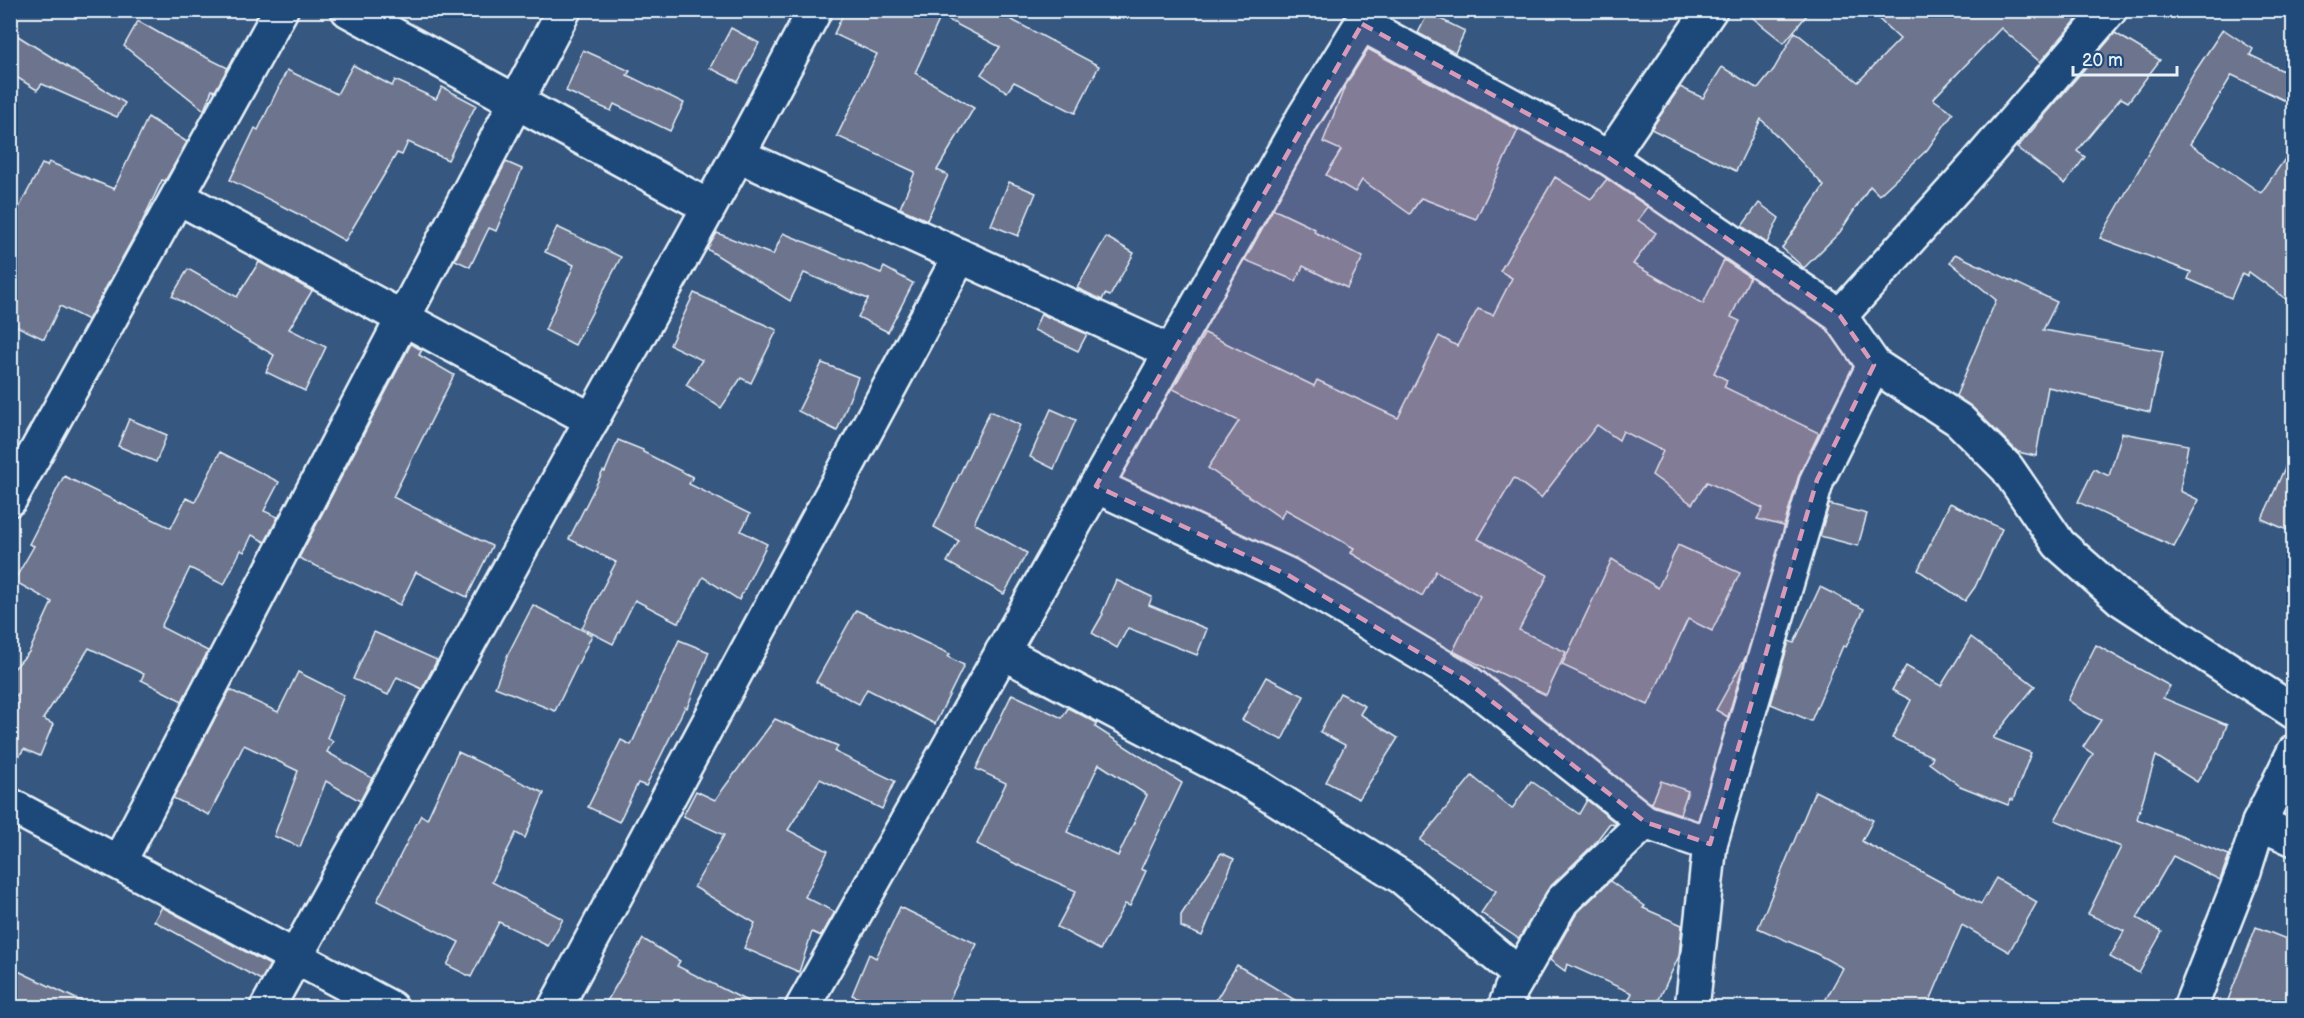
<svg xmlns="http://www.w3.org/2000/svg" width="2304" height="1018" font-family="'Balsamiq Sans',sans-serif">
<rect width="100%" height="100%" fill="#365780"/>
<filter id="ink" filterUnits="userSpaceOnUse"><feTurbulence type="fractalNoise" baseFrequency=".0167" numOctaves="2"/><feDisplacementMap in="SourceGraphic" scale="12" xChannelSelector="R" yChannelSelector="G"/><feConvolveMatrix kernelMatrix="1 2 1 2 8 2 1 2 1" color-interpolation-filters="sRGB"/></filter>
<g filter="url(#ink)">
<!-- building -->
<g fill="#6d758e" stroke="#e8f1f8" stroke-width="1.5" fill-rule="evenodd">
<polygon points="845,10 993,10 1099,66 1075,113 1014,82 1007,92 981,74 1000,47 941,16 915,73 974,108 937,170 948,175 927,220 900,208 915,172 837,136 877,54 834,34"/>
<polygon points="1743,10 1811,10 1784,43"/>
<polygon points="1869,10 2085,10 2040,62 2001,28 1933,99 1953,113 1927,150 1879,195 1870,186 1840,232 1804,268 1782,248 1824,186 1761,119 1736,171 1651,129 1680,87 1703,98 1722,67 1758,89 1774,69 1795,32 1858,82 1900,39"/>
<polygon points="1428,13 1465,31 1455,53 1418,33"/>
<polygon points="138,21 173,41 228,68 215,91 212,90 204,110 124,46"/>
<polygon points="731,28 759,43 738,82 710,68"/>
<polygon points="2223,29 2253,49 2250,55 2294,76 2294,105 2232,75 2190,144 2261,193 2294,146 2294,305 2249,272 2247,276 2242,273 2231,298 2188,279 2191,272 2100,238 2194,73"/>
<polygon points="10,31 125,103 117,117 42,84 37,90 10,73"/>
<polygon points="2115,33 2160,60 2128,102 2121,98 2077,151 2085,157 2065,184 2017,148"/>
<polygon points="1368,49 1518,130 1476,219 1421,198 1410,214 1362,180 1355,192 1326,175 1341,150 1323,142 1345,86"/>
<polygon points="583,50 630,71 627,75 684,103 670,131 614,104 611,111 566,91"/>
<polygon points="353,65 392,86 395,80 436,99 442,87 476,105 448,160 408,142 402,155 397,153 345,241 300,215 230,180 255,128 258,130 287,70 337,94"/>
<polygon points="148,117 187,142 165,181 162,180 142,222 88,320 60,306 44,339 10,323 10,225 42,164 47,166 49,162 114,189"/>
<polygon points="506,162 522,169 496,231 489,228 470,267 455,260"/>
<polygon points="1555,177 1591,199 1607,179 1648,207 1638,220 1656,233 1633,264 1703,304 1724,260 1750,277 1731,317 1740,321 1714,373 1727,380 1724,387 1819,433 1799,475 1784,526 1757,519 1763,508 1707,482 1692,504 1652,475 1663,451 1623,431 1619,440 1597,425 1541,498 1514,478 1478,539 1548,575 1519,630 1566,652 1546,695 1496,671 1495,673 1453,651 1480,596 1436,571 1422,596 1351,553 1354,548 1285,509 1281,518 1208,468 1239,421 1173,389 1205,333 1314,386 1317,380 1398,418 1439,336 1457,346 1478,309 1493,315 1512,278 1500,271"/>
<polygon points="1009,182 1036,193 1018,236 991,225"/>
<polygon points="1759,203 1779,218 1767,243 1742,226"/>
<polygon points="1273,209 1315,229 1314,232 1363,257 1347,288 1303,266 1296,281 1245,260"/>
<polygon points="557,227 621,257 575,345 545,330 574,265 545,252"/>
<polygon points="717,233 773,255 783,233 881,273 884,267 913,283 888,332 858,317 868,299 804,273 790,301 707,249"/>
<polygon points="1106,237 1134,253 1110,296 1105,294 1102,300 1077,288"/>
<polygon points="1955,254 2057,302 2043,330 2163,351 2150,412 2048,387 2036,456 2018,452 1972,407 1956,396 1996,300 1950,262"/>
<polygon points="259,262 312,291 289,329 326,347 305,391 266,372 274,355 172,296 188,269 237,297"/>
<polygon points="694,293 777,330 751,383 741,378 721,408 686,385 702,360 670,345"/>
<polygon points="1041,314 1087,334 1078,351 1034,330"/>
<polygon points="411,344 422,350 419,355 454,375 393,497 492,546 467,597 416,572 400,605 299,558"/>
<polygon points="822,363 858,377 837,431 798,411"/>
<polygon points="1051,409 1076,420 1054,469 1030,457"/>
<polygon points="990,411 1020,425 974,523 1027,553 1004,594 947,562 959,541 934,527"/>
<polygon points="129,419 167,435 156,462 118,446"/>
<polygon points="2122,433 2188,445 2180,491 2199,500 2174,547 2078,502 2094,469 2109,476"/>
<polygon points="618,440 643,450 643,452 693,477 689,484 750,514 741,531 767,544 739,600 703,577 679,623 635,600 613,644 582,628 616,562 569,539 603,471 605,472"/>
<polygon points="2294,447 2294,533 2262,519"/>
<polygon points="220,452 279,482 264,511 278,517 265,542 252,535 244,552 241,550 224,585 190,568 161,627 208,651 182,701 141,680 144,674 89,648 43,719 53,724 40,756 24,749 10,769 10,707 16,695 10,691 10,673 29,652 52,602 14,581 34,546 29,544 64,476 171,528 186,498 195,502"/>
<polygon points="1950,503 2002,529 1975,587 1965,601 1918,570"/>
<polygon points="1829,504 1867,514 1858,546 1820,536"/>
<polygon points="1678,545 1740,573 1712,631 1688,619 1648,705 1562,665 1612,559 1658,588"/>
<polygon points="1116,580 1152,597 1149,605 1207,629 1197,655 1128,628 1117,648 1092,633 1103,614 1102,613"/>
<polygon points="1820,587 1864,609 1846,647 1843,646 1811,721 1771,704 1789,641 1794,643"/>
<polygon points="533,605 592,635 555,711 495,687 508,654"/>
<polygon points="856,610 950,654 948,657 964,665 935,724 867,689 859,704 816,682"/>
<polygon points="374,632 437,660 422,689 397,677 388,695 353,679"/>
<polygon points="1971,637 2035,686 1993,738 2031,753 2013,800 2011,799 2008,805 1960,786 1929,763 1933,757 1892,738 1911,700 1892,690 1906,666 1941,686"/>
<polygon points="679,640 709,652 687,708 685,707 646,786 638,783 619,822 588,807 621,740 631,745"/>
<polygon points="2096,645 2170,686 2163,698 2227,725 2218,748 2197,782 2156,756 2137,819 2229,855 2220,880 2173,856 2137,918 2162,932 2139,973 2110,957 2124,931 2088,914 2121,847 2055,820 2093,754 2083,747 2101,720 2083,711 2068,700"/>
<polygon points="1746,656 1728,717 1716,710"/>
<polygon points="298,672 344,695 327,738 333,741 327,752 372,778 360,801 326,781 300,847 274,836 298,771 244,745 209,815 173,798 230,690 278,712"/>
<polygon points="1266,677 1304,696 1282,740 1242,720"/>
<polygon points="1340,693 1365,706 1360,714 1398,738 1359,799 1326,782 1345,745 1320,732"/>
<path d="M 1012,694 L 1062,718 L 1068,708 L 1097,723 L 1095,727 L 1182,783 L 1141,869 L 1146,871 L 1130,906 L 1125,904 L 1100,950 L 1057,927 L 1076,891 L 1016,864 L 977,844 L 1006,783 L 976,769 ZM 1099,764 L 1147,795 L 1118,856 L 1067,832 Z"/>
<polygon points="775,719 838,746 835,752 895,781 882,809 820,779 788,830 828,851 805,897 835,912 821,936 812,932 799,972 744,948 755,923 694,887 724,835 683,816 696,791 715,800"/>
<polygon points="458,752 544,793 525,838 516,833 492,882 563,919 548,946 499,922 471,977 447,965 459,942 377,901 421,815 427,819"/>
<polygon points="1472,776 1512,809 1531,781 1579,814 1587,800 1616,823 1614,825 1610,823 1594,844 1549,888 1519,939 1481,913 1496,891 1420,840"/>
<polygon points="1661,781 1688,791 1680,814 1654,805 1650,802 1652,803"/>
<polygon points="1815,791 1873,820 1862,841 1865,843 1924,873 1981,904 1996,878 2037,902 2009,952 1962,925 1927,1008 1821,1008 1843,968 1817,954 1758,928"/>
<polygon points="1221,853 1234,859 1202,936 1181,927 1181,915"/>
<polygon points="1610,881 1645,906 1643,908 1682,925 1679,956 1655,1008 1625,1008 1632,993 1567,964 1565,971 1550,960 1577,913"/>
<polygon points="162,907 270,965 261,980 154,921"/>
<polygon points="900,907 977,944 945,1008 882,1008 852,995 869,954 876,958"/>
<polygon points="2256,927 2294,942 2294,1008 2225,1008"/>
<polygon points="643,939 680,961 677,966 761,1008 603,1008"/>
<polygon points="1237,965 1308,1008 1211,1008"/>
<polygon points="10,967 95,1008 10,1008"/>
</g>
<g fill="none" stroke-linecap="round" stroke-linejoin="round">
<!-- minor casing -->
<g stroke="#e8f1f8" stroke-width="38">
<g id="minor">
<polyline points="348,10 709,207"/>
<polyline points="1362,24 1609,158 1840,316 1874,365 1959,420 2007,468 2059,544 2121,599 2294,712"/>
<polyline points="738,155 1171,352"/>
<polyline points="1609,158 1710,10"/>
<polyline points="178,197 592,420"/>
<polyline points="1840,316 1976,165 2110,10"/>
<polyline points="1096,486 1288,575 1465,680 1645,822 1710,844"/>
<polyline points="10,499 281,10"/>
<polyline points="1002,652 1255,785 1403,878 1520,975"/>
<polyline points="10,805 391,1008"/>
<polyline points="2259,823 2294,839"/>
<polyline points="119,862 564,10"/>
<polyline points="267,1008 738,155 815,10"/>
<polyline points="555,1008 960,256"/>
<polyline points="802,1008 1303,118 1370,10"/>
<polyline points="1505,1008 1511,990 1562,901 1645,822"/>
<polyline points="1692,1008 1710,844 1817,480 1874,365"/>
<polyline points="2190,1008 2244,871 2259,823 2294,752"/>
</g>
</g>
<!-- minor -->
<use href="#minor" stroke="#1f4a7a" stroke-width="33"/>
</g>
</g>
<!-- marked area -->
<path fill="#d99ab9" fill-opacity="0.2" stroke="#d99ab9" stroke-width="4.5" stroke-dasharray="12 8" stroke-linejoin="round" d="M 1362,24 L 1609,158 L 1840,316 L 1874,365 L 1817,480 L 1710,844 L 1645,822 L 1465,680 L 1288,575 L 1096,486 Z"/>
<!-- margin -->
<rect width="2304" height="1018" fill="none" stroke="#1f4a7a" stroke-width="36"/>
<rect x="18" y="18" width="2268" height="982" fill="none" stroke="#e8f1f8" stroke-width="2" filter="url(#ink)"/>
<!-- scale -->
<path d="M2073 66v9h104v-9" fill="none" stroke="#e8f1f8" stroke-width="3"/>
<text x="2082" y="66" font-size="18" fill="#e8f1f8" stroke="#1f4a7a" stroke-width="4.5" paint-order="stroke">20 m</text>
</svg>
